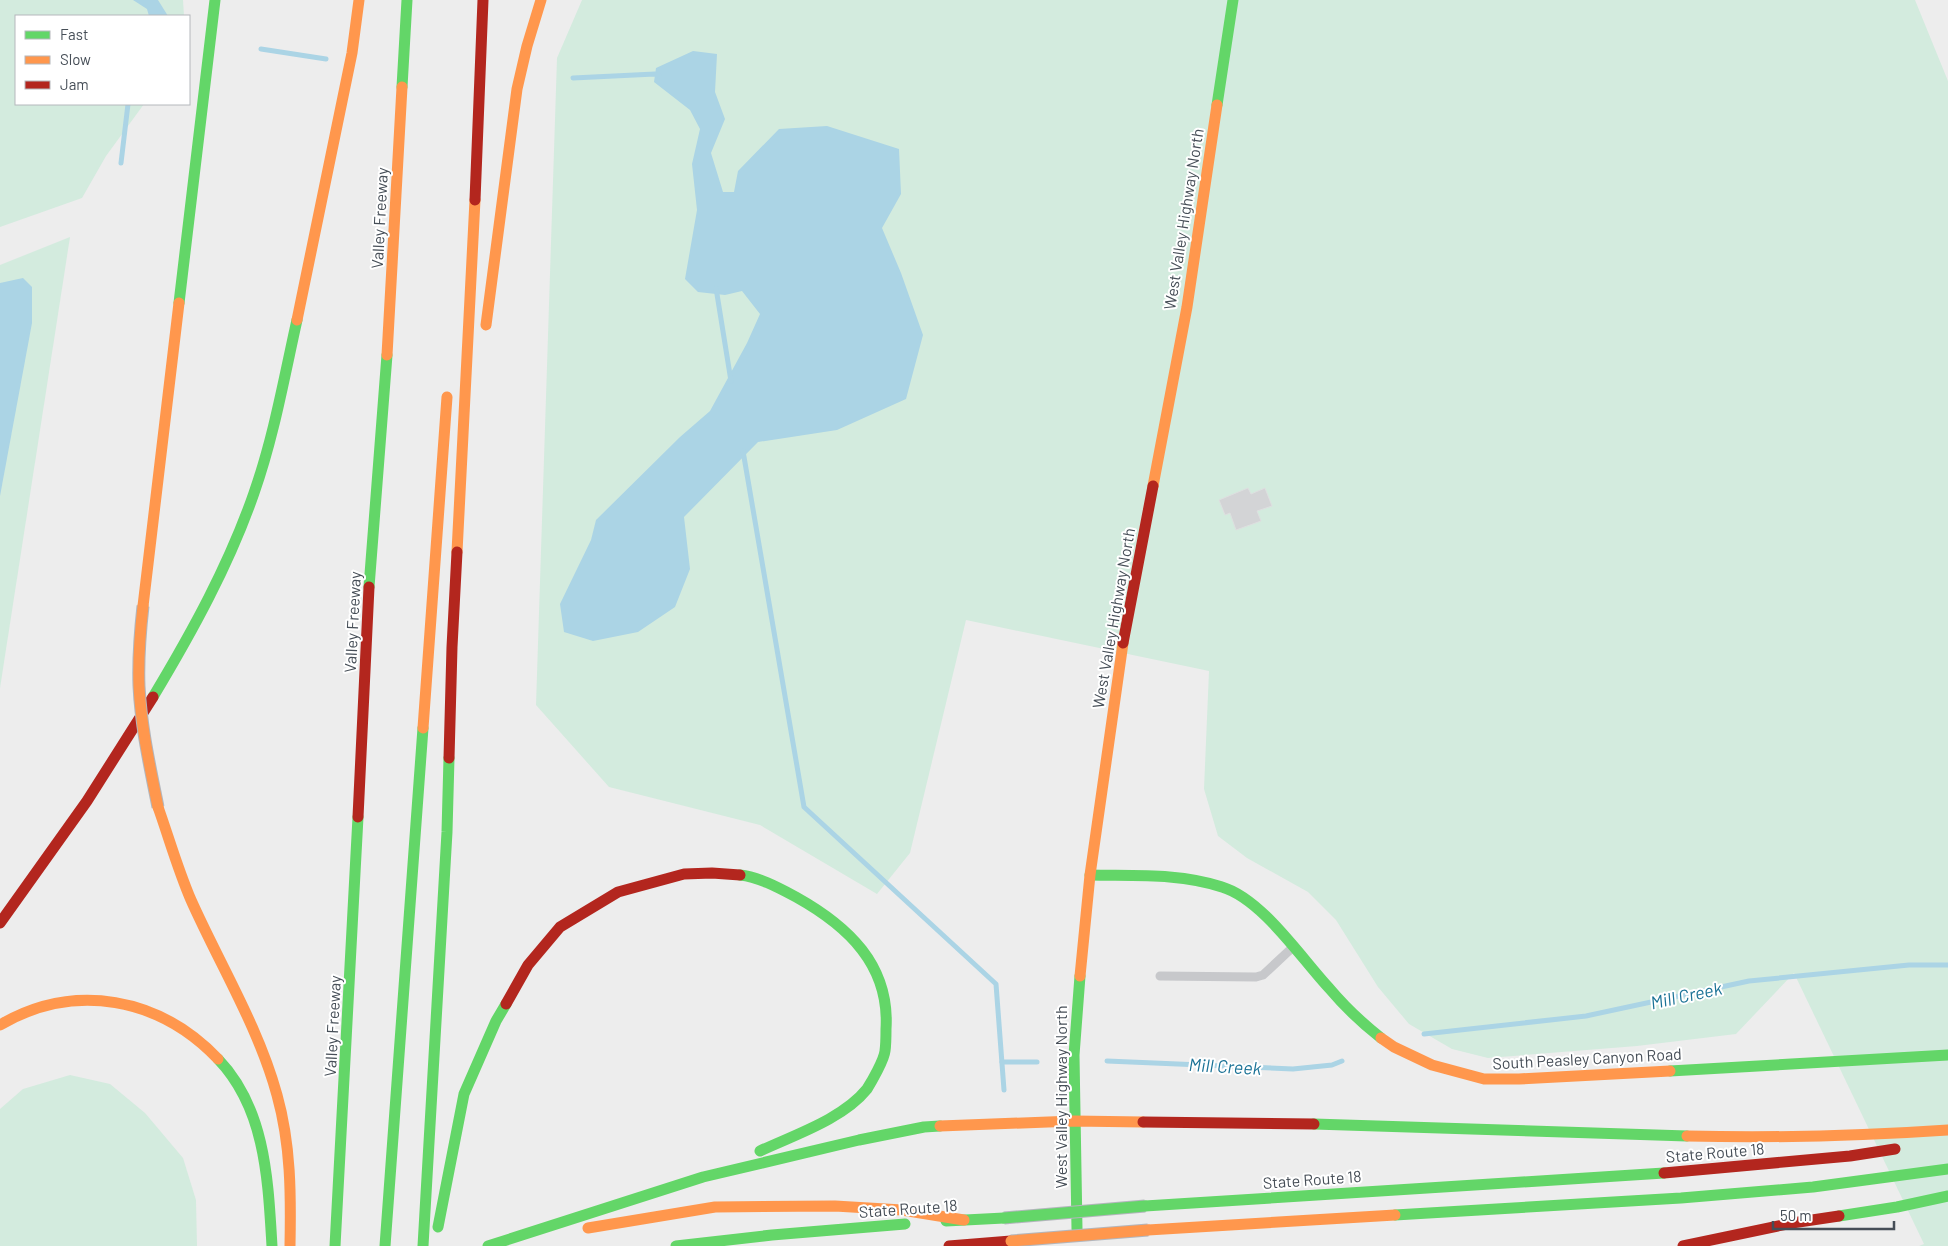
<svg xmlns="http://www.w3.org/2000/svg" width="1948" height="1246" font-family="Barlow,sans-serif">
<rect width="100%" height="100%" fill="#ededed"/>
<!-- green -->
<g fill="#d3ebde">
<polygon points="0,0 183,0 184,16 16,16 16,104 144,104 106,156 82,198 0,227"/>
<polygon points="582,0 1915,0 1948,81 1948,1246 1919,1246 1924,1244 1794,973 1736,1034 1637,1046 1488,1058 1452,1049 1409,1024 1378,987 1336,920 1308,892 1247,858 1218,836 1204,789 1209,671 966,620 910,853 877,894 760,825 609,787 536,705 557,58"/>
<polygon points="70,237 0,688 0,265"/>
<polygon points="70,1075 110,1084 145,1113 183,1158 196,1200 197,1246 0,1246 0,1109 23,1089"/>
</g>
<!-- water -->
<g fill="#abd4e5">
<polygon points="133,0 158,0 168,16 149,16 147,9"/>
<polygon points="693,51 717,54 715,92 725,119 711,153 723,192 734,192 738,171 779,129 827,126 899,149 901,194 882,228 901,273 923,335 906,399 837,430 758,442 684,517 690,569 675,607 638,632 593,641 564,632 560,604 591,540 596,520 680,437 710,411 747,343 760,314 742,291 725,295 698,292 685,279 697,210 692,164 700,129 690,110 654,82 656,68"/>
<polygon points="23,278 32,287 32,323 0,496 0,283"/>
</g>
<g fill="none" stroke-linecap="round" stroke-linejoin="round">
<!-- stream -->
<g stroke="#abd4e5" stroke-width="5">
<polyline points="261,49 326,59"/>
<polyline points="573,78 655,74 659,76"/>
<polyline points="121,163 128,104"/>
<polyline points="716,288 731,381"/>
<polyline points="743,451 804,807 996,984 1004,1090"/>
<polyline points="1424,1034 1586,1016 1749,981 1909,965 1948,965"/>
<polyline points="1107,1061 1293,1069 1332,1065 1342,1061"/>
<polyline points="1002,1062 1037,1062"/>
</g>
</g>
<!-- building -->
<polygon fill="#d3d4d6" stroke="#dedfe0" points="1248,488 1251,494 1265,488 1272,506 1257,511 1261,521 1236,530 1230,513 1225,515 1219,500"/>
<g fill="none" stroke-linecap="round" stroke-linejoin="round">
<!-- lane -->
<polyline stroke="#c7c8cb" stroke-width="9" points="1160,976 1256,977 1263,975 1292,948"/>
<!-- fast -->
<g stroke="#63d668" stroke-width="11">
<polyline points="402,87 407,0"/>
<polyline points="1217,105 1233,0"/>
<polyline points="179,303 215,0"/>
<polyline points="369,587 387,355"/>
<path d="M 153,697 C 192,632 229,565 254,493 C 274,436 284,378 297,320"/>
<path d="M 740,875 C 759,877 779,888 796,897 C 848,926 890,965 886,1029 C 886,1036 886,1044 885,1051 C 884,1060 872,1081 867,1089 C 843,1119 794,1135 760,1151"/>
<path d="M 1090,875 C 1134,876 1180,873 1222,887 C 1262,899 1301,958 1329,988 C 1345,1007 1362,1023 1381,1038"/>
<path d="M 218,1059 C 266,1109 268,1181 272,1246"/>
<polyline points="1670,1071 1948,1055"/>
<polyline points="1314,1124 1687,1136"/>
<polyline points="1145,1206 1664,1173"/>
<polyline points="1395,1215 1681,1198 1813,1187 1948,1169"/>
<polyline points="1839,1216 1897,1207 1948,1196"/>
<polyline points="946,1221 1004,1218"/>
<polyline points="438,1227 464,1094 496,1021 506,1004"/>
<polyline points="1077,1229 1074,1055 1080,976"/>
<polyline points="335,1246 358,817"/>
<polyline points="385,1246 423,728"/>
<polyline points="423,1246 447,832 449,758"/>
<polyline points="488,1246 703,1177 859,1140 924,1127 940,1126"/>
<polyline points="676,1246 772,1235 905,1224"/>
</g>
<!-- slow -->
<g stroke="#ff974d" stroke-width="11">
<polyline points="297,320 352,53 359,0"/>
<polyline points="486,325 517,89 527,46 541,0"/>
<polyline points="387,355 402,87"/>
<polyline points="1153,486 1187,307 1217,105"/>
<polyline points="457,552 475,200"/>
<polyline points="143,606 179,303"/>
<polyline points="423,728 447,397"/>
<path d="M 158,807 C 169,838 178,870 191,900 C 220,965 258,1026 277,1095 C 291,1145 291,1195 290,1246"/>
<polyline points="1080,976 1090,875 1123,643"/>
<path d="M 0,1025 C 75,981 160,998 218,1059"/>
<polyline points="1381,1038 1394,1047 1432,1065 1484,1079 1519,1079 1670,1071"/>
<polyline points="940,1126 1074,1121 1143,1122"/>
<path d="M 1687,1136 C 1774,1138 1861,1136 1948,1130"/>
<polyline points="588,1228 715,1207 835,1206 902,1210 964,1220"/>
<polyline points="1148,1230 1395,1215"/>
</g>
<!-- jam -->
<g stroke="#b3261e" stroke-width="11">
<polyline points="475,200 483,0"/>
<polyline points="1123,643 1153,486"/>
<polyline points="449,758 452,647 457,552"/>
<polyline points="358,817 369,587"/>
<polyline points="0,923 87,801 153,697"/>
<polyline points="506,1004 528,965 560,927 618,892 684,874 712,873 740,875"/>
<polyline points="1143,1122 1314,1124"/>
<polyline points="1664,1173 1850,1156 1895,1149"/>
<polyline points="949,1246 1011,1241"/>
<polyline points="1683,1246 1792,1223 1839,1216"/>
</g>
<!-- fast-bridge casing -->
<g stroke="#b3b6bc" stroke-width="13" stroke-linecap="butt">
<polyline id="fast-bridge" points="1004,1218 1145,1206"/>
</g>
<!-- slow-bridge casing -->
<g stroke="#b3b6bc" stroke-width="13" stroke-linecap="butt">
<g id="slow-bridge">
<path d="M 143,606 C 140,633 138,659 139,686 C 141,727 150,767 158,807"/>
<polyline points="1011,1241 1148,1230"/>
</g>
</g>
<!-- fast-bridge -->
<use href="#fast-bridge" stroke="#63d668" stroke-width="11"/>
<!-- slow-bridge -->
<use href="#slow-bridge" stroke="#ff974d" stroke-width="11"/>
</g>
<g text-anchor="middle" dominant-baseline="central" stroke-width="4" stroke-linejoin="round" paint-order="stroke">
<!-- street labels -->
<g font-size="16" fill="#464e57" stroke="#fff">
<text transform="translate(379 218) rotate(-87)">Valley Freeway</text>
<text transform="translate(1183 219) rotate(-81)">West Valley Highway North</text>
<text transform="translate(1113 618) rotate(-80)">West Valley Highway North</text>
<text transform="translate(352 622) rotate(-87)">Valley Freeway</text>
<text transform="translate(332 1026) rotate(-87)">Valley Freeway</text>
<text transform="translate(1587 1058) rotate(-3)">South Peasley Canyon Road</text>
<text transform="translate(1060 1097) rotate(-90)">West Valley Highway North</text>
<text transform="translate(1715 1152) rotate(-5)">State Route 18</text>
<text transform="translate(1312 1179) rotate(-4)">State Route 18</text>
<text transform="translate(908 1208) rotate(-4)">State Route 18</text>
</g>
<!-- water labels -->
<g font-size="18" font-style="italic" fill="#1b7296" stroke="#fff">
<text transform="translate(1686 995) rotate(-12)">Mill Creek</text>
<text transform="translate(1225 1066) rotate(3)">Mill Creek</text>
</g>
</g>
<!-- legend -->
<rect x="15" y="15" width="175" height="90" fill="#ffffff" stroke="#b5b8bc"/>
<rect x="25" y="31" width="25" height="8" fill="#63d668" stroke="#b5b8bc"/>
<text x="60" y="40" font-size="15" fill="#464e57">Fast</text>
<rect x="25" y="56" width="25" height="8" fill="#ff974d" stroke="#b5b8bc"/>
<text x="60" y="65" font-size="15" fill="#464e57">Slow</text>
<rect x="25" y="81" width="25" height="8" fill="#b3261e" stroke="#b5b8bc"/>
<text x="60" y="90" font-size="15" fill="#464e57">Jam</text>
<!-- scale -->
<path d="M1773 1221v8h121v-8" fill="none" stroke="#464e57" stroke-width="2.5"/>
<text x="1780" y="1221" font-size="15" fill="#464e57" stroke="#ffffff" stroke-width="4" paint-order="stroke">50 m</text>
</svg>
